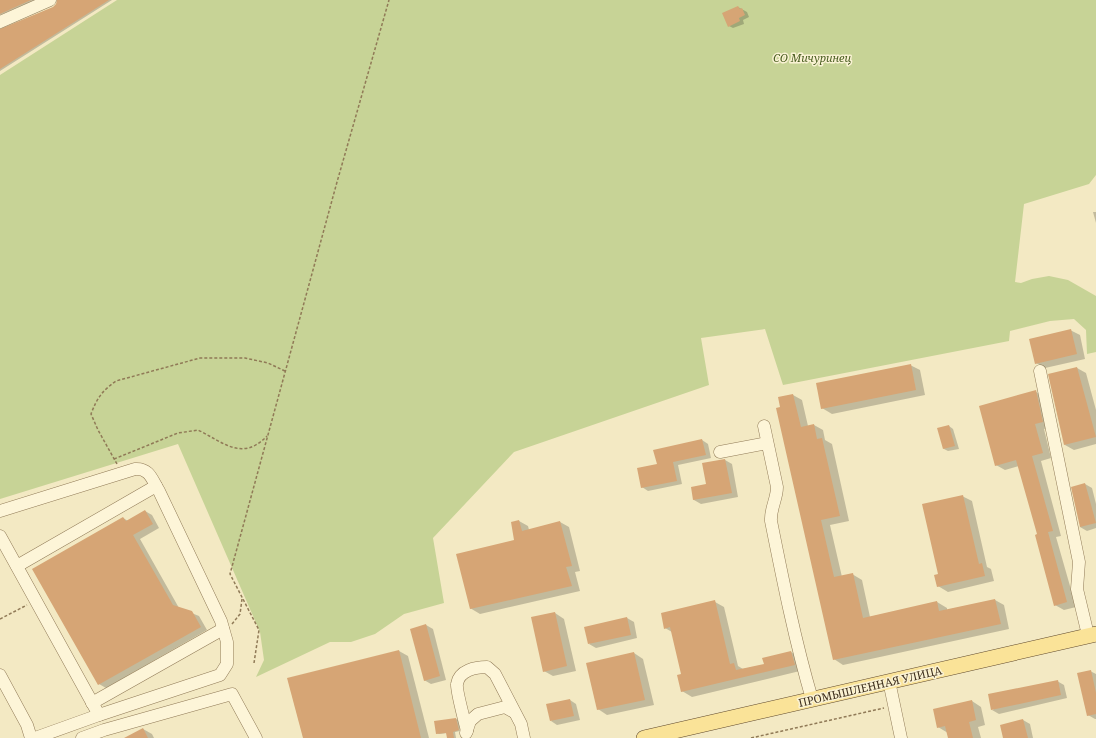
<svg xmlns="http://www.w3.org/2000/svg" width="1096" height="738" font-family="'Noto Serif',serif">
<rect width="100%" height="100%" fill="#f3e9c3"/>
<!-- green -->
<polygon fill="#c7d396" points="117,0 1096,0 1096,175 1089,184 1024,204 1015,282 1021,283 1032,279 1049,276 1068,280 1096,296 1096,352 1087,354 1086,330 1074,319 1050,321 1010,331 1009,341 783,385 765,329 701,338 709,385 514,452 433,538 444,603 404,614 375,634 351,642 330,642 256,677 264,660 260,632 178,444 0,499 0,75"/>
<!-- shadow -->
<g fill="#0003">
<polygon points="0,0 35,0 0,15"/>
<polygon points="58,0 112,0 0,71 0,30 54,8 57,5"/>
<polygon points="738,7 747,12 749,17 743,20 744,24 733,28 729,26"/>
<polygon points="1093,212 1096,212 1096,223"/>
<polygon points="1070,330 1080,335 1085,359 1045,368 1036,363"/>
<polygon points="910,365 920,370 925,395 832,414 822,408"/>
<polygon points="1077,368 1086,373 1096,410 1096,444 1074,450 1065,445"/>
<polygon points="1036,392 1045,397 1051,427 1044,429 1051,458 1041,461 1061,536 1056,537 1076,607 1064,610 1055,605 1038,535 1019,466 1005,470 996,465"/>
<polygon points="793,395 802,400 808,426 814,425 823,430 825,440 832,444 849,521 830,525 842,577 852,574 862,580 870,617 937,602 947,608 947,610 995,600 1004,605 1009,629 843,665 834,659 781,408"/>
<polygon points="949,426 953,429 959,449 948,451 944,449"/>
<polygon points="702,440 708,444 711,458 678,465 682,484 648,491 642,487 658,465"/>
<polygon points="725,460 732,464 738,497 701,504 694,500 692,488 707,485"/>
<polygon points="1085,484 1092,488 1096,504 1096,528 1087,531 1080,527"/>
<polygon points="962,496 972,501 987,567 991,569 994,581 948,592 938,586"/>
<polygon points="145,511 152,515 159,528 140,539 179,608 199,616 207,630 106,688 99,684 123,518 128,521"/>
<polygon points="519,521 528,526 529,530 560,522 569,527 580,571 575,572 580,591 480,614 470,608 515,540"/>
<polygon points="715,602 724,607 738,666 743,669 765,665 791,652 800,657 804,670 692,697 682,691 682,675 672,632 665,628"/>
<polygon points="555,613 564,619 576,671 553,676 544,671"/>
<polygon points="627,618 634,622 637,638 596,648 589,644"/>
<polygon points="426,625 433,629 446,680 431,684 424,680"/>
<polygon points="399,651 408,656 429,738 304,738"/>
<polygon points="634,653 643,659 654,705 607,715 598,709"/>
<polygon points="1090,671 1096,674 1096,719 1095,719 1088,715"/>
<polygon points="1057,681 1064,685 1067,698 999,714 992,710"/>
<polygon points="570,700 576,704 580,720 557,725 551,721"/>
<polygon points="972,701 981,707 985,725 978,727 981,738 949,738 948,733 938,727"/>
<polygon points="456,719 458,720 460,731 455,732 456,738 448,738 447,733 439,734 437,733"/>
<polygon points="1023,720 1030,724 1033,738 1004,738"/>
<polygon points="143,729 152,734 154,738 127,738"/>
</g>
<!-- building -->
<g fill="#d6a575">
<polygon points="0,0 31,0 0,14"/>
<polygon points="57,0 109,0 0,69 0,29 53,7 56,4"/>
<polygon points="738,6 740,9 742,8 745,15 739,18 740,21 728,27 722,13"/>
<polygon points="1071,329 1077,354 1035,364 1029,339"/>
<polygon points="911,364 916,390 821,409 816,383"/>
<polygon points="1077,367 1096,437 1064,445 1048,374"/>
<polygon points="1036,390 1043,422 1035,424 1043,453 1032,456 1053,531 1048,532 1067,602 1054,606 1035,535 1037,534 1016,460 995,466 979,406"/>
<polygon points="793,394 801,427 814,424 817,439 822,438 840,516 821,520 834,577 853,573 863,618 937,601 939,611 995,599 1001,624 833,660 776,408 780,407 778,397"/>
<polygon points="949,425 955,446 943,449 937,428"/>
<polygon points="702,439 706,455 673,462 677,481 641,488 637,468 657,464 653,450"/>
<polygon points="725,459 732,493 693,500 691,487 706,484 702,463"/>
<polygon points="1085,483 1096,523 1080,527 1071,487"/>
<polygon points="963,495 979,564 982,563 985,576 937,587 934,575 938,574 922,504"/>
<polygon points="145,510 153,524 133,535 173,605 192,611 201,627 98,685 32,569 123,517 126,521"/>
<polygon points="519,520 522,531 560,521 572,566 566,567 572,586 470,609 456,554 514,540 511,522"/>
<polygon points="715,600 730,664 734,663 736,670 764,664 762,658 791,651 795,665 681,692 677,675 681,674 670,627 664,629 661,613"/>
<polygon points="555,612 567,666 543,672 531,617"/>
<polygon points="627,617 631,635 588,644 584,627"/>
<polygon points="426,624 440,676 424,681 410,629"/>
<polygon points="399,650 421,738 303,738 287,678"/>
<polygon points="634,652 645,700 597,710 586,663"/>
<polygon points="1091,670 1096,693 1096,714 1087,716 1077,673"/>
<polygon points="1058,680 1061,695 991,710 988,694"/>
<polygon points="570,699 574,716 550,721 546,704"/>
<polygon points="972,700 976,720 969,722 973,738 948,738 945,726 937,728 933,709"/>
<polygon points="456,718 459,730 453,732 454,738 447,738 446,733 436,734 434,721"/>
<polygon points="1023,719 1028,738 1003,738 1000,725"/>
<polygon points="143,728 148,738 124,738"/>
</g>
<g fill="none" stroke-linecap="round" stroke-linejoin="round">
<!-- minor casing -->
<g stroke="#907a57" stroke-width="13">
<g id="minor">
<polyline points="0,22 50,0"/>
<polyline points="1040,371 1079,562 1077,589 1088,635"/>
<path d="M 764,426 L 777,487 C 777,499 770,509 771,521 C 783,581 795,641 812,699"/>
<polyline points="720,452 767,443"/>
<path d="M 0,511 L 135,469 C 150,468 152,480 159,491 L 221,621 L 227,642 L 227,664 L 220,675 L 99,715 L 35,738"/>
<polyline points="0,536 99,715"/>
<polyline points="17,566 156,486"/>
<polyline points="0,675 27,725 31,738"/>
<polyline points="889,681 901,738"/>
<polyline points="92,703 223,629"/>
<path d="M 467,731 C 465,723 456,690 457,684 C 459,670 476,667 487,667 L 495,674 L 521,724 L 524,738"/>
<polyline points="466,733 470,721 478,714 505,707 514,712"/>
<polyline points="82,738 104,730 232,694 256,738"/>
</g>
</g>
<!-- major casing -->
<g stroke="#5e472c" stroke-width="16">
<polyline id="major" points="644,738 1096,634"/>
</g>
<!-- path -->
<g stroke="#907a57" stroke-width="1.5" stroke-dasharray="3 2" stroke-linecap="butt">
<path d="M 114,459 L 178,433 L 198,430 C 223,442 242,462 267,436"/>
<path d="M 117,464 L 98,430 L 91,414 C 97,398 102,391 116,381 L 200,358 L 245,358 L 268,363 L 285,371"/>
<polyline points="0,619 27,605"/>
<polyline points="232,624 240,614 242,599"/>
<polyline points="254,663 259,630 230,574 337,182 389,0"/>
<polyline points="751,738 884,708"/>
</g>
<!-- minor -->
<use href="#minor" stroke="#fdf5d8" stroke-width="12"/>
<!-- major -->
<use href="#major" stroke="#fae398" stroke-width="15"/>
</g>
<g text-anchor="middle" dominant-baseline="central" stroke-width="3" stroke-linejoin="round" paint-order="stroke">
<!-- park labels -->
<g font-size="11" font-style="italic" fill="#4a5e21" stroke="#faf2d4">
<text x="812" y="57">СО Мичуринец</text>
</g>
<!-- street labels -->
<g font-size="11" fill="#3f301d" stroke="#faf2d4">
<text transform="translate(870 686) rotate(-13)">ПРОМЫШЛЕННАЯ УЛИЦА</text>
</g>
</g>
</svg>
